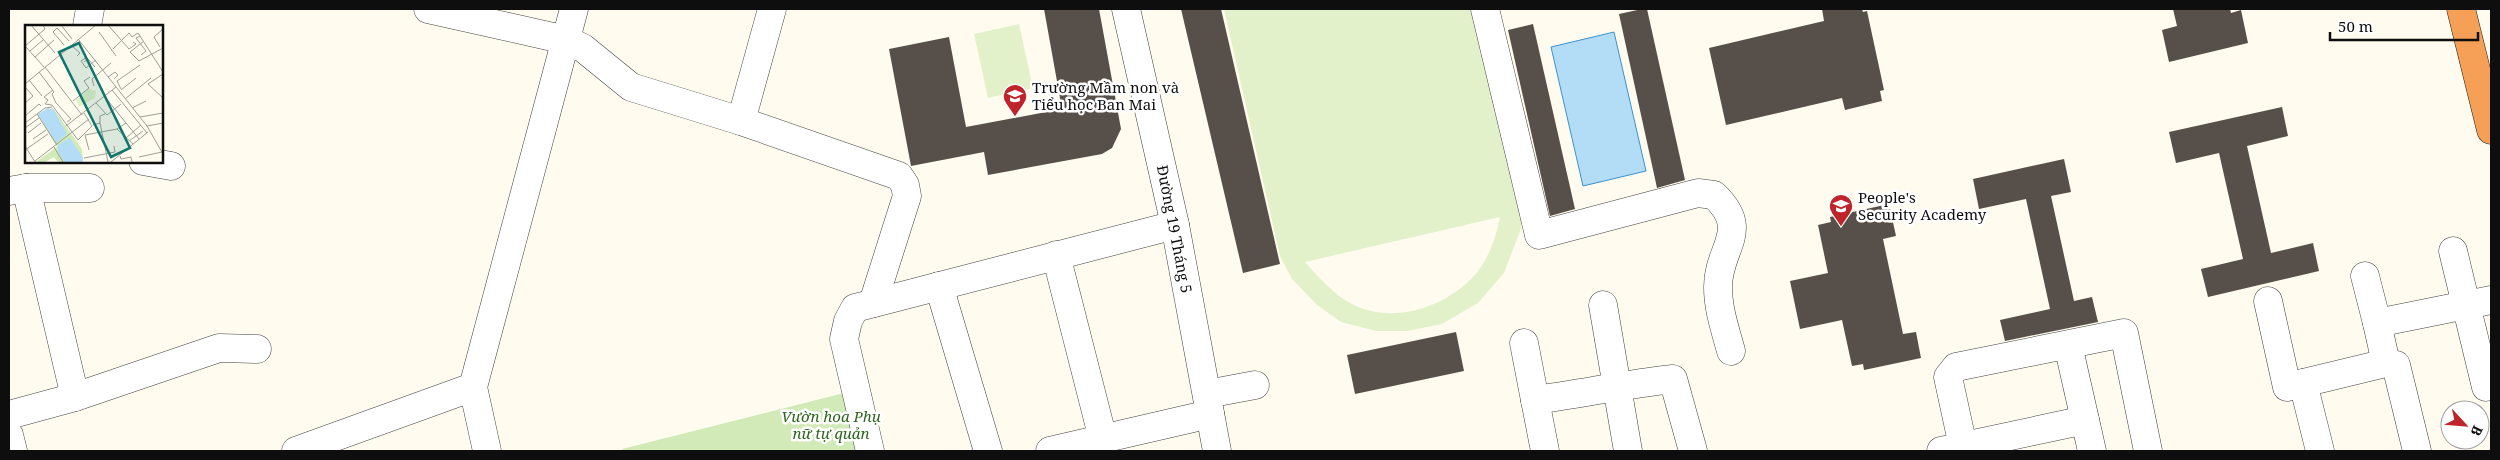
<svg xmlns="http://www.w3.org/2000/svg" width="2500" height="460" font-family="'Noto Serif',serif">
<rect width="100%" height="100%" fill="#fffcef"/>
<!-- green -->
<polygon fill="#d1eab8" points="852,391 867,451 623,451 622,449"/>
<!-- pitch -->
<g fill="#e3f1ca" fill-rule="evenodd">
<path d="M 1224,9 L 1480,9 L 1522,196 L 1521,229 L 1504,273 L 1478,303 L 1442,324 L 1407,331 L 1376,331 L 1341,322 L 1317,305 L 1292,279 L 1280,256 ZM 1500,217 C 1496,238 1487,264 1471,279 C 1444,306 1399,322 1361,308 C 1339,300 1321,280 1305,262 Z"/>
<polygon points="1019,24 1033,88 988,98 974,34"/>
</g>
<!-- water -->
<polygon fill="#b3ddf7" stroke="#3992cf" points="1614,32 1646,171 1583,186 1551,47"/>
<!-- building -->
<g fill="#574f4a">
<polygon points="1044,9 1099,9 1121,129 1112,148 1102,154 988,175 984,152 911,166 889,49 949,37 966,127 1062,109"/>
<polygon points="1181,9 1221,9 1280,264 1243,273"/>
<polygon points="1642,9 1647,9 1685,180 1657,188 1619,14"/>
<polygon points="1822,9 1862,9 1863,12 1867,11 1884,90 1880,91 1882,101 1845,110 1842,98 1726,125 1709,48 1824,21"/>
<polygon points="2173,9 2230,9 2231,13 2241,10 2248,43 2169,62 2162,30 2177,26"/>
<polygon points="1533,24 1575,209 1550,216 1508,30"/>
<polygon points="2282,107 2288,136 2247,146 2271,253 2313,243 2319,271 2208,297 2201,269 2243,259 2219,153 2176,163 2169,132"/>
<polygon points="2064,159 2071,192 2051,196 2074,301 2092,297 2098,322 2005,341 2000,320 2050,309 2026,199 1979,209 1973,179"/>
<polygon points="1889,204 1896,236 1883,239 1903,334 1916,332 1921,358 1864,370 1863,364 1852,366 1842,320 1800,329 1790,281 1828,273 1818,225 1831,222 1830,217"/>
<polygon points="1456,332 1464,371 1355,394 1347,355"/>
</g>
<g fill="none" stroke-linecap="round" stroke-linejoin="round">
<!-- minor casing -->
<g stroke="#414141" stroke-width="29">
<g id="minor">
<polyline points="428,9 566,40 583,48 631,87 741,121"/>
<polyline points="772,9 741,121 899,176 905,185 907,196 873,303"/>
<polyline points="1126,9 1175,225 1217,451"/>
<path d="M 1485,9 L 1539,235 L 1698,193 L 1714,195 C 1752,231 1718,247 1718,287 C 1718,309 1725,329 1731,351"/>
<polyline points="87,26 90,9"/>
<polyline points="143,161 171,166"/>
<polyline points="26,188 75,397"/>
<polyline points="9,191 26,188 90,188"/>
<polyline points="2453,251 2486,387"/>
<polyline points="1056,255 1103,439"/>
<polyline points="2365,276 2377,323"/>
<polyline points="939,286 988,451"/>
<polyline points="2268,301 2287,387 2386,363 2377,323 2491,300"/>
<polyline points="1603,305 1628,451"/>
<path d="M 1524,343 L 1535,400 C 1581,394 1626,384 1673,379 L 1693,451"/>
<polyline points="2068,345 2092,451"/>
<polyline points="2386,363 2396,365 2417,451"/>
<polyline points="2303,383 2320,451"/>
<polyline points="1207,394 1255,385"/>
<polyline points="1535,400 1545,451"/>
<polyline points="9,415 75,397 219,348 257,349"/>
<polyline points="9,435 13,451"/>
<polyline points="296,451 473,387"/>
<polyline points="487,451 473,387 574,9"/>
<polyline points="870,451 844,339 848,321 855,308 1175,225"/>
<polyline points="1050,451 1210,414"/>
<polyline points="1941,451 2085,420"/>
<polyline points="1964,451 1948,377 1956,367 2124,333 2148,451"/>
</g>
</g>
<!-- highway casing -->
<g stroke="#1f1f1f" stroke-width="29">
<polyline id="highway" points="2461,9 2491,130"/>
</g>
<!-- minor -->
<use href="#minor" stroke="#fff" stroke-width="28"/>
<!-- highway -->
<use href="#highway" stroke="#f5a056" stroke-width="28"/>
</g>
<!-- icons -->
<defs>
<g id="school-pin" transform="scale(1.25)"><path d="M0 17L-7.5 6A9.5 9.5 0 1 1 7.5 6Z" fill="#bf242a" stroke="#fff"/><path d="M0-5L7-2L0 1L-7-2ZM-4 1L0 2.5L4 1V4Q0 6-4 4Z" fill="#fff"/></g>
<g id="university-pin" transform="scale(1.25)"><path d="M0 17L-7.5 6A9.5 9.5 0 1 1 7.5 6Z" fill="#bf242a" stroke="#fff"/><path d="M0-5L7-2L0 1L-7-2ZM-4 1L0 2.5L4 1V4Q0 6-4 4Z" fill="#fff"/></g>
</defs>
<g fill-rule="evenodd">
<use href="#school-pin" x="1015" y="96"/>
<use href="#university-pin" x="1841" y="206"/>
</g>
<g text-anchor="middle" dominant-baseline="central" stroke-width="5" stroke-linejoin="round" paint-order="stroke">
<!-- poi labels -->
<g font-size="15" fill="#0e0e0e" stroke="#fff" text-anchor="start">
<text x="1032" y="87">Trường Mầm non và<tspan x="1032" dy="17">Tiểu học Ban Mai</tspan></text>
<text x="1858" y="197">People's<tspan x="1858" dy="17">Security Academy</tspan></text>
</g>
<!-- street labels -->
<g font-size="15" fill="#0e0e0e" stroke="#fff">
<text transform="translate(1175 229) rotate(79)">Đường 19 Tháng 5</text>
</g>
<!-- park labels -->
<g font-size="15" font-style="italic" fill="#2c661d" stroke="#fff">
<text x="831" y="416">Vườn hoa Phụ<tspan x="831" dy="17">nữ tự quản</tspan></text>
</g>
</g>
<!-- overview -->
<g transform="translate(25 25)">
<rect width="138" height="138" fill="#fffcef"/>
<path d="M 28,83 L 57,124 L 58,137 L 33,137 L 29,132 L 20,137 L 11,137 L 32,122 L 12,89 Z" fill="#d1eab8"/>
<path d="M 64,64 L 71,66 L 70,73 L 54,82 L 51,75 Z" fill="#e3f1ca"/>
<path d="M 23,83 L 29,85 L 42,109 L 31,118 L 13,89 ZM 45,113 L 58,133 L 57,137 L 39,137 L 33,126 L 33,120 Z" fill="#b3ddf7"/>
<path fill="none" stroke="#9f9d95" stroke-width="1" d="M 6,0 L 30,28M 36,0 L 47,14M 83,0 L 104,24 L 111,19 L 108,17M 74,7 L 91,31M 115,11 L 138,47M 115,11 L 111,13 L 121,26 L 116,30M 53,14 L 122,101 L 138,129M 119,16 L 105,27 L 114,36 L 138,23M 39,20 L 28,7 L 32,3 L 44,16M 46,20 L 55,28 L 52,31M 0,21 L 20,4 L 18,0M 0,21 L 19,42M 135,22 L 129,12 L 138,4M 88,24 L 104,8 L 107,12 L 113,8 L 115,11M 5,26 L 18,15M 10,32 L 29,15M 62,32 L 56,36 L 61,43 L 71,35M 59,37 L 63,34 L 70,42M 20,42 L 57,90M 14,47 L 29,67 L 27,69 L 31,78 L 46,94 L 42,97M 138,49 L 123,59 L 138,73M 83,52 L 90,47 L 93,50 L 89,54M 4,55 L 17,71M 0,59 L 71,0M 69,61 L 67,54 L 86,38M 0,62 L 8,71 L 0,78M 96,64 L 92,56 L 115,40M 87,65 L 122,108M 96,65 L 111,53M 80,72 L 114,114M 100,74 L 126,53M 48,76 L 64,63 L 59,56 L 65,52M 71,78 L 82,90 L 96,79M 20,79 L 27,80 L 53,115 L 67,101 L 59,88M 20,79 L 23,75 L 19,72 L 28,65M 107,83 L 121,76M 12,89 L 32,120M 0,91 L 14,79 L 16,81M 115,92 L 138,88M 0,98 L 20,83 L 27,82M 75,98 L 83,137M 68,100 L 75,98 L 75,91 L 80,89M 41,101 L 91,62M 122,101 L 138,98M 0,103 L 14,93M 92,104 L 108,119M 3,108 L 16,98M 101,113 L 116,100M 8,114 L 21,105M 104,116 L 118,106M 0,121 L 10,137M 29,122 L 38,137M 0,125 L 23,109M 64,125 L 60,110 L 92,104 L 101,98M 95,131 L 96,134 L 106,132 L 107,137M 114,132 L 137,127M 59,133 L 90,127 L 89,121M 10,136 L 64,94M 86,137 L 123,107"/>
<path fill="#0f766e" fill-opacity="0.15" stroke="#0f766e" stroke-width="2.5" d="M 54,18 L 105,123 L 86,132 L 34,27 Z"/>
<rect width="138" height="138" fill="none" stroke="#0e0e0e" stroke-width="2.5"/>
</g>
<!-- border -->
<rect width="2500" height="460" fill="none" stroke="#0e0e0e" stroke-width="20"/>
<!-- north arrow -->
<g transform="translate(2465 425) rotate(116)"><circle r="24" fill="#ffffff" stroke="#9f9f9f"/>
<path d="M0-4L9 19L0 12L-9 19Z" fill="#bf242a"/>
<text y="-8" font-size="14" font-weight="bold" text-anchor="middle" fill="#0e0e0e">B</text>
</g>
<!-- scale -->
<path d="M2330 32v8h148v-8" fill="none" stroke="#0e0e0e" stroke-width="2.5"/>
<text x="2338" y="32" font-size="15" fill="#0e0e0e" stroke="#ffffff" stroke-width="4" paint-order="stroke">50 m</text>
</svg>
